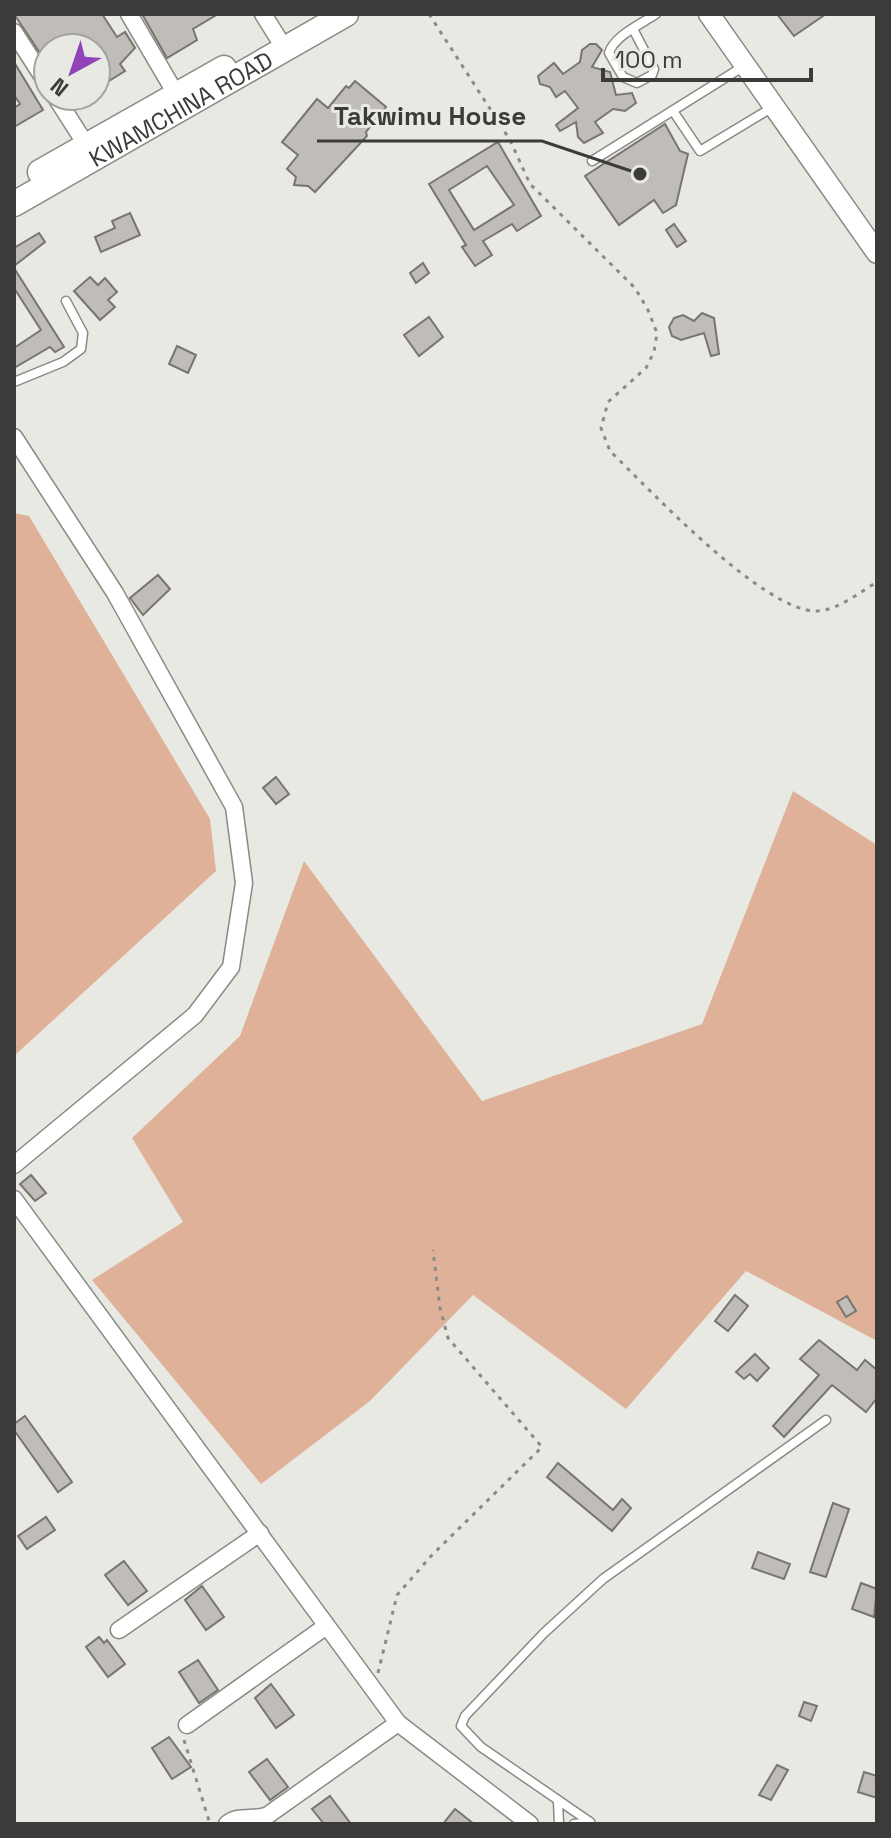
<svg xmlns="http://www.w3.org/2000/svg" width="891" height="1838" font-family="'Space Grotesk',sans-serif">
<rect width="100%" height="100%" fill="#e8e9e3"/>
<!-- green -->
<g fill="#dfb199">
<polygon points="14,513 29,516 210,819 216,871 14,1056"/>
<polygon points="793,791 877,845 877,1341 746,1271 626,1409 473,1295 370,1401 261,1484 92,1280 183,1222 132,1138 240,1036 304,861 482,1101 702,1024"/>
</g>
<!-- building -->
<g fill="#c0bcb7" stroke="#787570" stroke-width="2" fill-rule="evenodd">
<polygon points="14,14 102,14 117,37 125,32 135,48 120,64 125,71 96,89 96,48 48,48 48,65"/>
<polygon points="142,14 218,14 193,29 197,40 167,58"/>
<polygon points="777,14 826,14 794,36"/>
<polygon points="590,44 596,44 602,50 592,67 610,72 616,95 632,93 636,103 625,111 613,109 595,122 603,133 584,143 578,137 576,122 560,131 556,125 578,108 565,91 556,97 550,87 540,84 538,76 554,63 563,74 580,62 582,50"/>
<polygon points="14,62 43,110 14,127 14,108 20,104 14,95"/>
<polygon points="355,81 386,107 366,132 367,136 315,192 308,186 294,185 296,177 287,169 298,155 282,142 317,99 328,108 346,86 349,88"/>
<polygon points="665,124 680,151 688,154 676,205 663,213 654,200 619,225 585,176"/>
<path d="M 498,142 L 541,216 L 517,231 L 512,224 L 483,241 L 492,255 L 475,266 L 462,247 L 466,245 L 429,184 ZM 487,166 L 514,205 L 474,230 L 449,190 Z"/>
<polygon points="130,213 140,235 101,252 95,237 115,228 112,221"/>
<polygon points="674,224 686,241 677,247 666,230"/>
<polygon points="39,233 45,242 14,266 14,248"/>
<polygon points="423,263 429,273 416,283 410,273"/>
<polygon points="14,268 64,347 55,352 50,347 14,368 14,348 41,330 14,288"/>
<polygon points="90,277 98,285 105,278 117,292 108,300 115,307 100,320 74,291"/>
<polygon points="702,313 714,318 719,354 711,356 704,333 681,340 672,336 669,327 674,318 683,315 694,321"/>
<polygon points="429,317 443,337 419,356 404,335"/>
<polygon points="177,346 196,355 188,373 169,364"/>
<polygon points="158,575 170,589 143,615 130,598"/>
<polygon points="276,777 289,794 276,804 263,788"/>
<polygon points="31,1175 46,1193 35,1201 20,1184"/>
<polygon points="735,1295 748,1306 728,1331 715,1321"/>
<polygon points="847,1296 856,1311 846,1317 837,1302"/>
<polygon points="819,1340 857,1370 865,1360 877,1370 877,1398 866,1412 832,1385 784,1437 773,1426 819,1375 800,1359"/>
<polygon points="755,1354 769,1368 757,1381 750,1374 744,1379 736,1372"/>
<polygon points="25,1416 72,1482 58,1492 14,1430 14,1424"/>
<polygon points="558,1463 613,1510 622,1499 631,1508 612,1531 547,1477"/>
<polygon points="833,1503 849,1509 826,1577 810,1572"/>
<polygon points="46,1517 55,1530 27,1549 18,1536"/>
<polygon points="758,1552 790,1564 784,1579 752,1568"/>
<polygon points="124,1561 147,1591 128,1605 105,1575"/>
<polygon points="861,1583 877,1589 874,1617 852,1609"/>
<polygon points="202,1586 224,1617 206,1630 185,1600"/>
<polygon points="99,1637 104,1643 107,1640 125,1664 108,1677 86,1647"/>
<polygon points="198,1660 218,1690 199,1703 179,1672"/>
<polygon points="271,1684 294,1715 276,1728 255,1698"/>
<polygon points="804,1702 817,1706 811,1721 799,1716"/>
<polygon points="169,1737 191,1767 172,1779 152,1748"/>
<polygon points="267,1759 288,1787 270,1800 249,1772"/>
<polygon points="777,1765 788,1770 771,1800 759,1795"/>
<polygon points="864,1772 877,1776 877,1798 858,1792"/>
<polygon points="330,1796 351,1824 324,1824 312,1809"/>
<polygon points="455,1809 474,1824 443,1824"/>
</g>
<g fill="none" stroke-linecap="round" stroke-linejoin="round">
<!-- service casing -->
<g stroke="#898a84" stroke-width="11">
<g id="service">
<path d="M 633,29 L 654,69 L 652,75 L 637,83 L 623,77 L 609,53 C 614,36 641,24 656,14"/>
<polyline points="673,111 700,151 773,107"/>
<polyline points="592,161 744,66"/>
<polyline points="14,382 63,362 81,349 83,333 66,301"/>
<polyline points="558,1802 559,1824"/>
<polyline points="590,1822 481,1747 461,1726 465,1716 544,1633 603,1579 826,1420"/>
<polyline points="574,1824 590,1822"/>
</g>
</g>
<!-- minor casing -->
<g stroke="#898a84" stroke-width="19">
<g id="minor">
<polyline points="129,14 176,94"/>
<polyline points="263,14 278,38"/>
<polyline points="14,32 48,85"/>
<polyline points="55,96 92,154"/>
<polyline points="14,437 115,593 234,807 244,883 231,967 195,1015 14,1165"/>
<polyline points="14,1199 398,1723 530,1824"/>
<polyline points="119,1630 260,1533"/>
<polyline points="187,1725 325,1627"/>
<path d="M 227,1824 C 239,1814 254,1821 268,1815 L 398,1723"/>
</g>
</g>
<!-- tertiary casing -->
<g stroke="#898a84" stroke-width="23">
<polyline id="tertiary" points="709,14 877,253"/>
</g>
<!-- secondary casing -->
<g stroke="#898a84" stroke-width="27">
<g id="secondary">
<polyline points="40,172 224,68"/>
<path id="s1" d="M 14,204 L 346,14"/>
</g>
</g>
<!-- path -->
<g stroke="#8a8a86" stroke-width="3" stroke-dasharray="4 6" stroke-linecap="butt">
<path d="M 429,14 L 510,140 L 530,184 L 635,288 L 648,310 L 657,333 L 654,352 L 646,368 L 608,402 L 601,428 L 610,451 C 649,489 763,611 816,611 C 837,611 860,592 877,582"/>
<polyline points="378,1673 397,1595 432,1555 542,1447 448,1338 440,1308 433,1250"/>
<polyline points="184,1740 210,1824"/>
</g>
<!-- service -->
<use href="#service" stroke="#fff" stroke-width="8"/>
<!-- minor -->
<use href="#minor" stroke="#fff" stroke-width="16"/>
<!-- tertiary -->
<use href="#tertiary" stroke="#fff" stroke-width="20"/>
<!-- secondary -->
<use href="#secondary" stroke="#fff" stroke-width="24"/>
</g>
<g text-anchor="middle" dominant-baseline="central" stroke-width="6" stroke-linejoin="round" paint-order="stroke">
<!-- street labels -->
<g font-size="24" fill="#3b3b39" stroke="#e8e9e3">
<text stroke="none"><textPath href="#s1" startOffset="192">KWAMCHINA ROAD</textPath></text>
</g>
</g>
<!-- callouts -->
<path fill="none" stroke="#3b3b39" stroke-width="3" d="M640 174L542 141H317"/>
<circle fill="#3b3b39" stroke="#e8e9e3" stroke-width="3" cx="640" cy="174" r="8"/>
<g font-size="26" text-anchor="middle" font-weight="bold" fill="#3b3b39" stroke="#e8e9e3" stroke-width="6" stroke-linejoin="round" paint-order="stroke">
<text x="430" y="125">Takwimu House</text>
</g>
<!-- border -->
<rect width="891" height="1838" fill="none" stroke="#3b3b39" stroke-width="32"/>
<!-- north arrow -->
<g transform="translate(72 72) rotate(220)"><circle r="38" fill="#e8e9e3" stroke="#a3a39f" stroke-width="2"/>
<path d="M0-6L14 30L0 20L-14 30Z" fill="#8f45b7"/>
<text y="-12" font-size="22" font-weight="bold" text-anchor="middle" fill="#3b3b39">N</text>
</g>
<!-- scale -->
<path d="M603 68v12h208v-12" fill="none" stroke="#3b3b39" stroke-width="4"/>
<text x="615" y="68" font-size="24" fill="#3b3b39" stroke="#e8e9e3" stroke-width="6" paint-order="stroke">100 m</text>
</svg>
